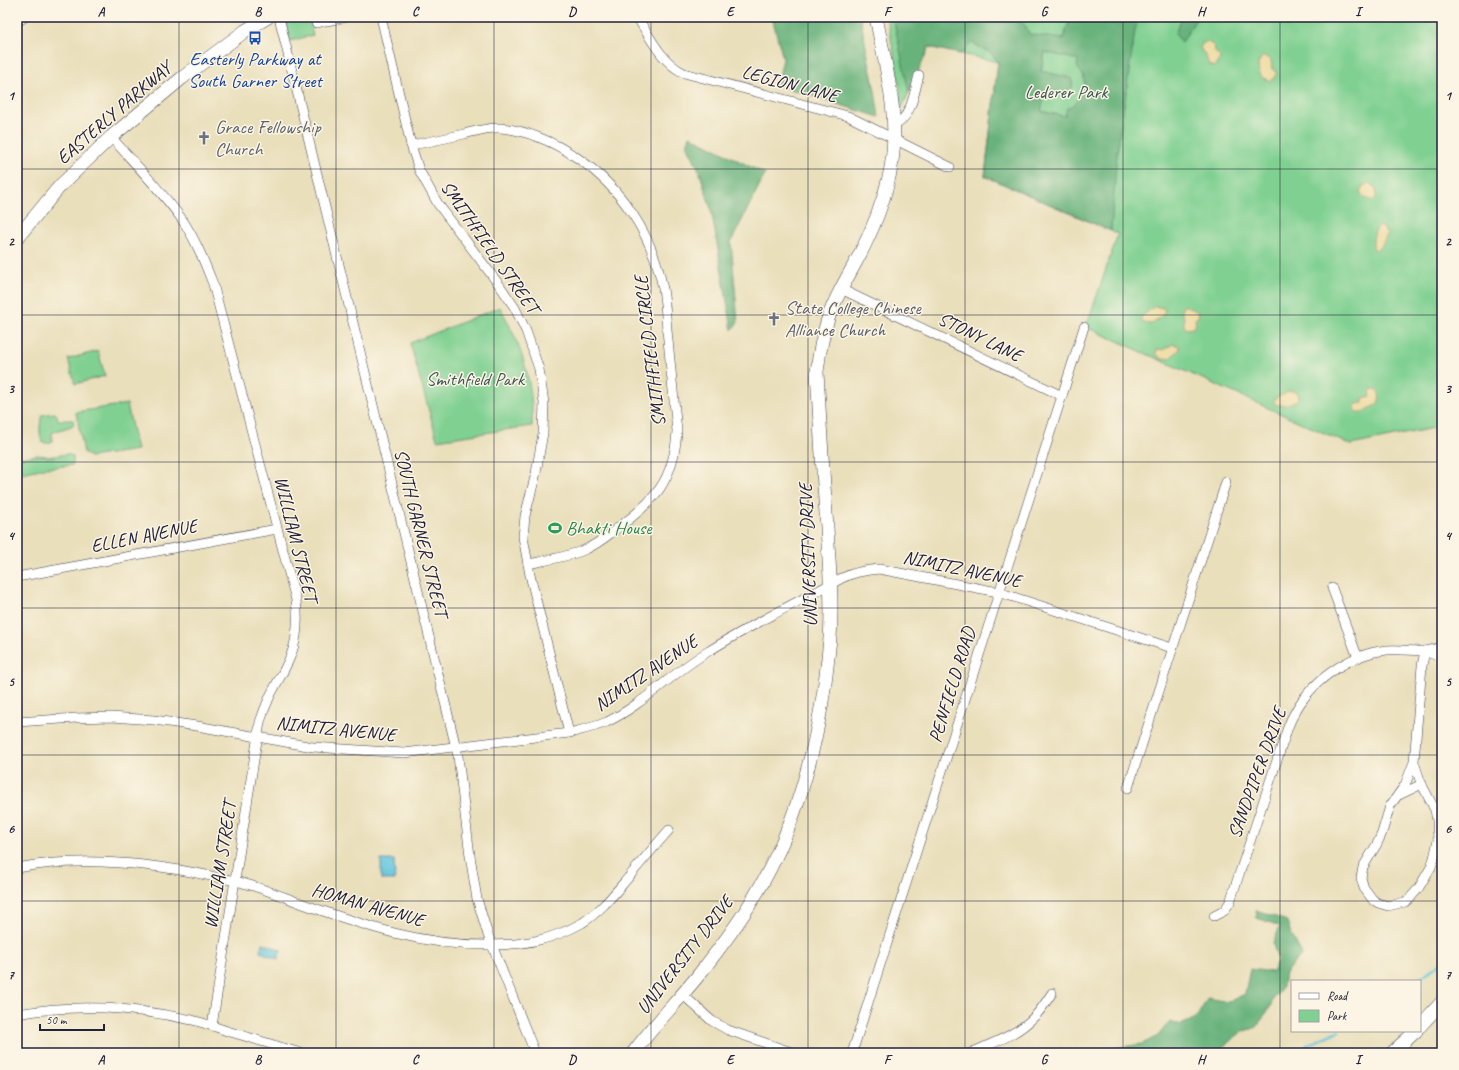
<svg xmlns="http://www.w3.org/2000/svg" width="1459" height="1070" font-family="Caveat,sans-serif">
<rect width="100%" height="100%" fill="#fcf5e5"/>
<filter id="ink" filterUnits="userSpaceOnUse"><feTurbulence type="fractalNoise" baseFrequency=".025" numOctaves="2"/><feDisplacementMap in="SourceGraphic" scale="8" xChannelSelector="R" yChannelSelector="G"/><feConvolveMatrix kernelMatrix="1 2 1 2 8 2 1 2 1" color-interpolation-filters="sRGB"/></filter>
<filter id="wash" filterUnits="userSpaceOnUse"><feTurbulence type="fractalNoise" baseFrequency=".012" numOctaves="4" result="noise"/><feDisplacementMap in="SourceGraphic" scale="16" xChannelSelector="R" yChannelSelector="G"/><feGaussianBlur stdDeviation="0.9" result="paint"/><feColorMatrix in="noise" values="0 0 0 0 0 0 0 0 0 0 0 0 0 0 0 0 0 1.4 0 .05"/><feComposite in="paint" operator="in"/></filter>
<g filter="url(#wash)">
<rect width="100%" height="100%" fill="#e9dfbb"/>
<!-- green -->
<g fill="#7fd091" stroke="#507966">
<path d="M 286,17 L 321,17 C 308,20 310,24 313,35 L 290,41 L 286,24 Z"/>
<polygon points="887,17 1442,17 1442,429 1438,427 1351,445 1086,327 1118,234 985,176 998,62 929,47 901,110 899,82"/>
<path d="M 500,307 C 521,345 534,382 532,426 L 437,440 L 410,343 Z"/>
<polygon points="98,351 105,376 75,384 68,359"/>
<polygon points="127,404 137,450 90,457 84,453 76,412"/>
<path d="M 55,413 L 57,415 L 58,420 L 73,420 L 74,425 L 54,432 L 52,433 L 52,441 L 49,443 L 43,443 C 38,435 40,424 42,415 Z"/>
<polygon points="67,454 73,456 73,465 45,468 22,473 19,462 20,458 37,455 46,456 48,457"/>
</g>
<!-- forest -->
<g fill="#67b27b" stroke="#446a5b" fill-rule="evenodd">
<polygon points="772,17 860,17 875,91 879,117 777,85 783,59"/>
<path d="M 893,17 L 996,17 L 1018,21 L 1025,25 L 1029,34 L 1063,39 L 1071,17 L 1137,17 L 1117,153 L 1111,231 L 985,176 L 998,62 L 991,53 L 972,43 L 960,54 L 929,47 L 909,93 ZM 1045,52 L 1078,60 L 1077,66 C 1078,69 1081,72 1083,75 C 1088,87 1079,104 1067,108 L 1065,116 L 1041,111 L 1046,90 L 1066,95 C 1072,91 1074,85 1071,78 L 1041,71 Z"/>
<polygon points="1182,17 1197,17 1182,42 1175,34"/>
<polygon points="690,136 765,174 731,242 738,322 732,330 711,209 699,170 687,145"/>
<polygon points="1256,910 1287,921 1291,934 1302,954 1285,973 1283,987 1274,998 1267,1013 1255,1028 1243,1031 1215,1053 1104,1053 1108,1049 1142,1044 1158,1036 1170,1021 1181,1025 1196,1018 1208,998 1228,1002 1245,994 1250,969 1272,972 1278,960 1273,944 1280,926 1257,918"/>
</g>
<!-- sand -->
<g fill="#eeda9e" stroke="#887e6c">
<path d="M 1206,42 C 1212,43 1215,46 1215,52 L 1220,57 L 1219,62 L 1215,67 L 1209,65 L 1206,56 L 1200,48 L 1202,44 Z"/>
<path d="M 1264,56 L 1271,60 L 1272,69 L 1277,73 L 1273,79 L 1270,81 L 1261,77 C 1258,69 1255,62 1264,56 Z"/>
<path d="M 1369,183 C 1377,186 1378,193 1375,200 C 1369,201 1363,197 1360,193 L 1363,186 Z"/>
<path d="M 1379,226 L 1383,227 L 1387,235 L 1382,245 L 1376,250 L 1373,248 C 1373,240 1373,231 1379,226 Z"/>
<polygon points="1155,306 1163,308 1165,311 1162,316 1152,324 1143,323 1141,320 1141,317"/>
<polygon points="1183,306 1187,306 1199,313 1198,317 1195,319 1196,324 1193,328 1187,329 1184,327 1184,318 1181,311"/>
<polygon points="1173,344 1179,346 1179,350 1170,358 1162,359 1156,354 1157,349 1163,350"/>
<path d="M 1372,389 L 1376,389 C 1381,395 1380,399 1377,405 C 1368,407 1368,413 1358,412 L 1355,410 L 1356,404 L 1363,403 L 1363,398 L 1371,396 L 1370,392 Z"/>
<polygon points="1288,391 1293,391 1298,393 1299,396 1296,401 1285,405 1276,405 1274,403 1275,399 1279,396 1285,394"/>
</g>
<!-- water -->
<g fill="#60c4dd" stroke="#41738c">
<polygon points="381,860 394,860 395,880 381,880"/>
<polygon points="263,943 281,950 278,959 260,952"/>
</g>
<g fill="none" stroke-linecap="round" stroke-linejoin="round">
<!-- stream -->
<g stroke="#60c4dd" stroke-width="2.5">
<polyline points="1416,981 1442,962"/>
<polyline points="1299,1053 1303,1052 1307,1045 1339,1031"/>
</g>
</g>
</g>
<g filter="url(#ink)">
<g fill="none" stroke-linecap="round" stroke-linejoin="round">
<!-- street casing -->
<g stroke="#403e4e" stroke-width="10">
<g id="street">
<polyline points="279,17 458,756 470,856 477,899 488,935 535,1053"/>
<polyline points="381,17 411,145 419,170 438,204 500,286 515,308 526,331 539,369 544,403 543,433 536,473 525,516 523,537 530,575 569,733"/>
<path d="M 637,17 C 650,37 662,63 684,73 L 848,116 L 950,167"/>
<polyline points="17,22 25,17"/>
<polyline points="316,23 347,17"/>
<path d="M 894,126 C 912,116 914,94 919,75"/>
<path d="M 111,137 C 135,164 160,189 181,218 C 195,238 204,261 213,284 L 296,600 C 298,616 298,633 293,649 C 288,666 278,680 270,696 C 266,705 263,713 260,722 L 212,1026"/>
<path d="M 411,145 C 429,142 447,138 464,134 C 476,131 488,127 500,128 C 526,130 554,142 576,157 C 621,187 653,235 663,289 C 666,306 666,323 668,340 C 671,370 674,400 677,431 C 674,481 655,501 615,530 C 606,537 596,545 584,550 C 567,557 547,560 528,564"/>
<polyline points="841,289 1062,396"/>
<polyline points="17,577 277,529"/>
<polyline points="1332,588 1358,658"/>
<polyline points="1425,651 1442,658"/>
<path d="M 17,722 L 76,718 L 111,717 L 154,720 L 197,726 L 313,747 L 404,753 L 569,733 C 581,730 595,727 607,722 C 644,704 673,672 709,651 C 752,624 798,602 842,578 C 854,572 866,570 879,569 L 998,592 L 1172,648"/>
<polyline points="1414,762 1421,783 1435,810 1437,820 1438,840 1434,858 1431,867 1418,889 1410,898 1405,902 1388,906 1378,903 1373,900 1364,888 1361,878 1363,867 1377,844 1382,833 1390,806 1405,785 1414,762 1422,666 1425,651"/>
<polyline points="1128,788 1226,482"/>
<polyline points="1399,795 1422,784"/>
<path d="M 17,868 C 80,856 149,863 211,876 C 223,879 235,880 246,884 C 265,889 284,897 303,904 C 365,926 423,946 490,945 C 524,945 552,940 582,923 C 600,912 614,894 628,878 C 641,862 655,846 669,830"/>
<path d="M 1214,916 L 1224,911 L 1230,902 L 1286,733 C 1288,727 1290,721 1293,716 C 1310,681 1349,654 1387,650 C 1400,649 1412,651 1424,651 C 1430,651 1436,648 1442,647"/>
<polyline points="682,994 712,1021 728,1030 794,1053"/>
<path d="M 17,1014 C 78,1003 132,1007 192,1020 C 204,1023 216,1027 227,1031 C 252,1038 276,1046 301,1053"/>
<polyline points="852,1053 1084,327"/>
<path d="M 970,1053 C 993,1043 1017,1035 1035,1016 C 1042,1009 1047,1000 1052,993"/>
</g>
</g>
<!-- secondary casing -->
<g stroke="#403e4e" stroke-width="14">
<g id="secondary">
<polyline points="17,238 60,186 111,137 182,78 245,31 268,17"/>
<polyline points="1420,1026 1442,1002"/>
<path d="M 633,1053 C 653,1026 676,1003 697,977 C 717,952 737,926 753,899 C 801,821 822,729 830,638 C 833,602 829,564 827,527 C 823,476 820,424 817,372 C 819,354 822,337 828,319 C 835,297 848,277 859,256 C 872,231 883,204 889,177 C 902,123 886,69 876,17"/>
<polyline points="1392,1053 1416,1031"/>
</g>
</g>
<!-- street -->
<use href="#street" stroke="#fff" stroke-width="9"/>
<!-- secondary -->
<use href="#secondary" stroke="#fff" stroke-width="13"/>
</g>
</g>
<!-- grid -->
<path fill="none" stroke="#22223b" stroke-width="1" stroke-opacity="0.55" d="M 179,17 L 179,1053M 336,17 L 336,1053M 494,17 L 494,1053M 651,17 L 651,1053M 808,17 L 808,1053M 965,17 L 965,1053M 1123,17 L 1123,1053M 1280,17 L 1280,1053M 17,169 L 1442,169M 17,315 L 1442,315M 17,462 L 1442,462M 17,608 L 1442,608M 17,755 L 1442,755M 17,901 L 1442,901"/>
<!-- icons -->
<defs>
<g id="bus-bare" transform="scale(1.08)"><path d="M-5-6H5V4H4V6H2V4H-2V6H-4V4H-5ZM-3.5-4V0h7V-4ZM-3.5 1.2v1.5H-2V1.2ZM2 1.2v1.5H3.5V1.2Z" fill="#1a4fb4" stroke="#fcf5e5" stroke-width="2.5" paint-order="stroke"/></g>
<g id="church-bare" transform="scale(1.08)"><path d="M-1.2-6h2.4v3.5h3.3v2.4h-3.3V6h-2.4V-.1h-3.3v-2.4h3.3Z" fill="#6b7280" stroke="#fcf5e5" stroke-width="2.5" paint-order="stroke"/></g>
<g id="stadium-bare" transform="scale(1.08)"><path d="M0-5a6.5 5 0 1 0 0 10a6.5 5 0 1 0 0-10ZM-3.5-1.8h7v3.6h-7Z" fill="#2e9e5b" stroke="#fcf5e5" stroke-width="2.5" paint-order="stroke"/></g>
</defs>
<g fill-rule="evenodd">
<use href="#bus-bare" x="255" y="38"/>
<use href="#church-bare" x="204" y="138"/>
<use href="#church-bare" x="774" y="319"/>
<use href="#stadium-bare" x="555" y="528"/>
</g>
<g text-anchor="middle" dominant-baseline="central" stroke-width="3" stroke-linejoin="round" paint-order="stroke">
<!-- transit labels -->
<g font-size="19" fill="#164399" stroke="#fcf5e5">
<text x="255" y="59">Easterly Parkway at<tspan x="255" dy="22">South Garner Street</tspan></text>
</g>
<!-- street labels -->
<g font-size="19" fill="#22223b" stroke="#fcf5e5">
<text transform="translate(790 84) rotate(15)">LEGION LANE</text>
<text transform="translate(114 113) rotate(-41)">EASTERLY PARKWAY</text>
<text transform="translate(490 247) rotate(55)">SMITHFIELD STREET</text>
<text transform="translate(980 337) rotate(26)">STONY LANE</text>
<text transform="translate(650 351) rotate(-97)">SMITHFIELD CIRCLE</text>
<text transform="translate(421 533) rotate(76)">SOUTH GARNER STREET</text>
<text transform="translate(144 536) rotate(-11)">ELLEN AVENUE</text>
<text transform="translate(296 539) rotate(76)">WILLIAM STREET</text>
<text transform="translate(808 555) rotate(-92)">UNIVERSITY DRIVE</text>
<text transform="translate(962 569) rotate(12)">NIMITZ AVENUE</text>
<text transform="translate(646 673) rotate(-34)">NIMITZ AVENUE</text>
<text transform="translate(952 685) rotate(-73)">PENFIELD ROAD</text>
<text transform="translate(336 729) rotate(6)">NIMITZ AVENUE</text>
<text transform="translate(1257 773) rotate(-70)">SANDPIPER DRIVE</text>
<text transform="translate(220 865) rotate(-81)">WILLIAM STREET</text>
<text transform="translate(368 905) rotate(16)">HOMAN AVENUE</text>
<text transform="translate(685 955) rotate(-52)">UNIVERSITY DRIVE</text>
</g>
<!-- park labels -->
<g font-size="19" fill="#3e5655" stroke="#fcf5e5">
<text x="1066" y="92">Lederer Park</text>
<text x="475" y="379">Smithfield Park</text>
</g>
<!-- worship labels -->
<g font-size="19" fill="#5b616d" stroke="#fcf5e5" text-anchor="start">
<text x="215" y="127">Grace Fellowship<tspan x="215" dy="22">Church</tspan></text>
<text x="785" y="308">State College Chinese<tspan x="785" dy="22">Alliance Church</tspan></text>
</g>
<!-- leisure labels -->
<g font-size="19" fill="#27864d" stroke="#fcf5e5" text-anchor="start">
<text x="566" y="528">Bhakti House</text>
</g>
</g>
<!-- margin -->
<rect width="1459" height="1070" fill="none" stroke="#fcf5e5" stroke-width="44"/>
<!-- legend -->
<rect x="1291" y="980" width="130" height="52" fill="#fcf5e5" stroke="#a5a1a1"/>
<rect x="1299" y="993" width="20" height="6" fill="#ffffff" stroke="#a5a1a1"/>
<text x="1327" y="1000" font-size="12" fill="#22223b">Road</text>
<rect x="1299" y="1010" width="20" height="12" fill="#7fd091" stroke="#a5a1a1"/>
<text x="1327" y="1020" font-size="12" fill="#22223b">Park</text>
<!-- scale -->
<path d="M40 1024v6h64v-6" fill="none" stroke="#22223b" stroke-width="2"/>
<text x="46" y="1024" font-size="12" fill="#22223b" stroke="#fcf5e5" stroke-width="3" paint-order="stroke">50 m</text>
<rect x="22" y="22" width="1415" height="1026" fill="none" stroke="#22223b" stroke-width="1.5"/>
<g font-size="13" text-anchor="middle" font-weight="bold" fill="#22223b">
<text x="101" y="16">A</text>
<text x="258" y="16">B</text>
<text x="415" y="16">C</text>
<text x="572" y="16">D</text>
<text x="730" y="16">E</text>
<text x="887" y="16">F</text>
<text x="1044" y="16">G</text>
<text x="1201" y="16">H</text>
<text x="1358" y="16">I</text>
<text x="11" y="100">1</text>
<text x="1448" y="100">1</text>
<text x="11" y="246">2</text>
<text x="1448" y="246">2</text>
<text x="11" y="393">3</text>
<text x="1448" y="393">3</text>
<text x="11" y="540">4</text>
<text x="1448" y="540">4</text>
<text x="11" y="686">5</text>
<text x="1448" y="686">5</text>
<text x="11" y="833">6</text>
<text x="1448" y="833">6</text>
<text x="11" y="979">7</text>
<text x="1448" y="979">7</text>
<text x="101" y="1064">A</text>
<text x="258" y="1064">B</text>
<text x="415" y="1064">C</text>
<text x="572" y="1064">D</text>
<text x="730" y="1064">E</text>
<text x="887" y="1064">F</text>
<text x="1044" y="1064">G</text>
<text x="1201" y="1064">H</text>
<text x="1358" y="1064">I</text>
</g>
</svg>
